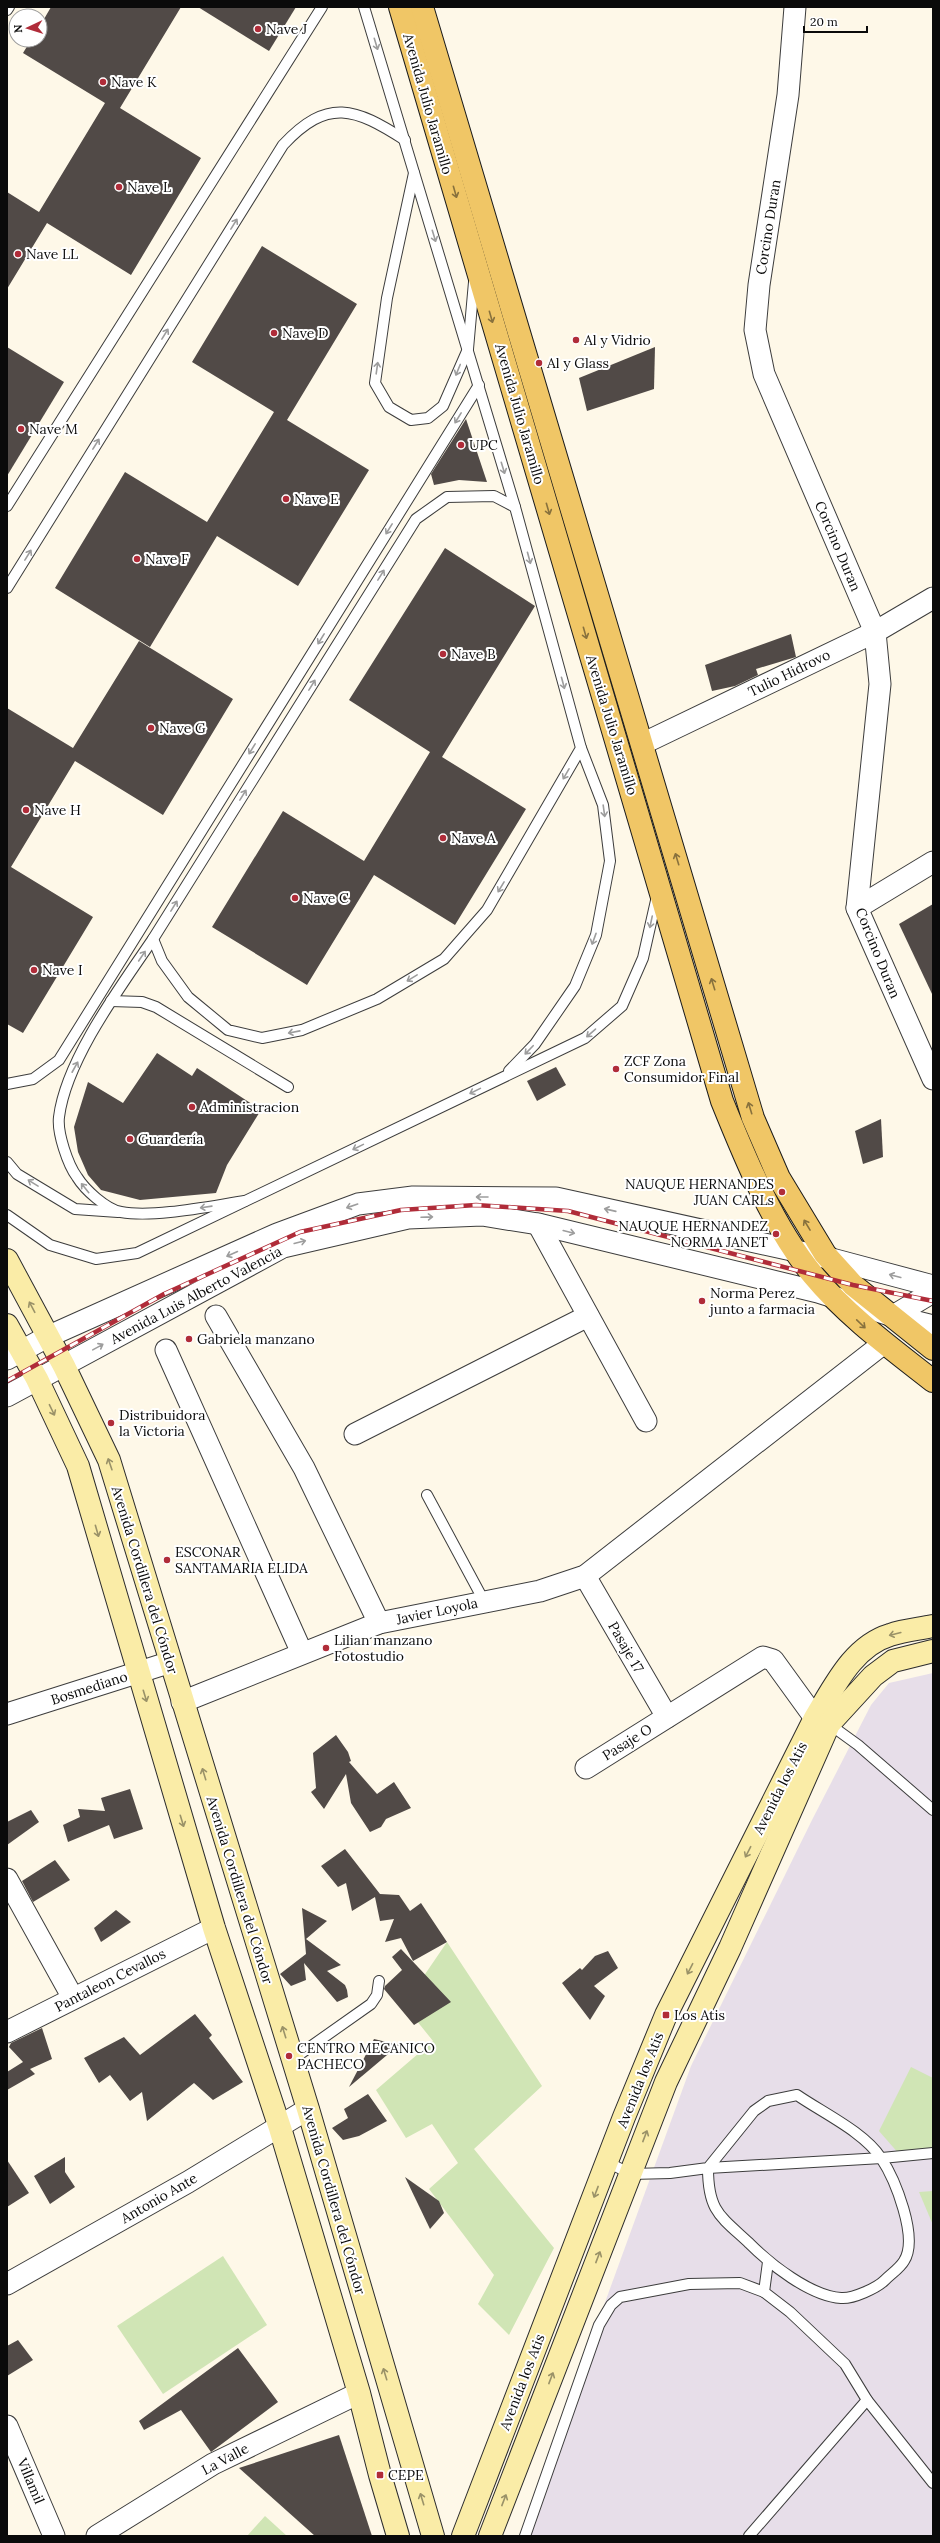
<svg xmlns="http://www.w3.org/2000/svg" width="940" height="2543" font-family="Lora,serif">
<rect width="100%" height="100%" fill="#fef8e8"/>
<!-- industrial -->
<polygon fill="#e7dee9" points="933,1673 933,2536 520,2536 691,2066 812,1820 871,1705 889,1683"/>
<!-- green -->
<g fill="#d0e5b5">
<polygon points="447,1942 542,2086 474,2149 554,2248 509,2335 478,2304 494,2275 429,2189 458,2163 432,2124 406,2138 376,2090 433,2041 404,2005"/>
<polygon points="911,2067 933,2078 933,2153 900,2155 879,2131"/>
<polygon points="933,2191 933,2225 919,2192"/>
<polygon points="223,2256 267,2325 163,2394 117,2326"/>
<polygon points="265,2516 287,2536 247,2536"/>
</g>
<!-- building -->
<g fill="#514a47">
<polygon points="51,7 181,7 120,108 201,158 131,275 47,223 7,289 7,192 39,212 105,103 23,53 31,40 40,40 40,26"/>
<polygon points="198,7 296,7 269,51"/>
<polygon points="262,246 357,304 287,420 369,470 298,586 217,536 150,647 55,588 125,472 207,522 274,412 192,362"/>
<polygon points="7,347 64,382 7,476"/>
<polygon points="655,347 654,389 587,411 579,378"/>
<polygon points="466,419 487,482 459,480 434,485 431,474"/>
<polygon points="445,548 535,606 442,757 526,809 455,925 374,875 307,985 212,927 283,811 364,861 430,752 349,700"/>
<polygon points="791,634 796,657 756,669 758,675 735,686 712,691 705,665"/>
<polygon points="139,641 233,699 163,815 75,761 11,867 93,917 23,1033 7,1024 7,708 73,748"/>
<polygon points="933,904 933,996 899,924"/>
<polygon points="157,1053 192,1076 197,1068 261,1110 227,1165 216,1193 140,1200 101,1190 88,1175 78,1152 74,1127 88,1082 123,1103"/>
<polygon points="556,1067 566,1085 537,1101 527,1081"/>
<polygon points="881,1119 883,1157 863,1164 855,1131"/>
<polygon points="336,1735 348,1752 351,1761 349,1762 377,1794 394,1782 411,1808 386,1819 381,1827 370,1832 351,1803 346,1774 324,1809 311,1792 316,1788 313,1753"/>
<polygon points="130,1789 143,1829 114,1839 109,1825 68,1842 63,1825 80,1817 78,1809 105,1811 101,1798"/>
<polygon points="31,1810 39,1822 7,1845 7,1822"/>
<polygon points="345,1849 380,1894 399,1895 410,1911 421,1903 447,1942 413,1961 401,1938 385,1942 394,1919 380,1921 375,1897 352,1911 346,1883 338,1887 321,1866"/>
<polygon points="55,1860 70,1880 33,1902 22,1881"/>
<polygon points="302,1908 327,1921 306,1939 341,1965 327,1971 345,1985 347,1990 348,1997 337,2002 304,1963 306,1980 291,1986 280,1974 306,1954"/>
<polygon points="116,1910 131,1922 101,1942 94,1928"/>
<polygon points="401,1949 451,2002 414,2025 384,1989 385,1986 402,1970 392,1957"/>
<polygon points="608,1951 618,1968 594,1986 605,1996 590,2020 562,1983 580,1968 582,1970 595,1956"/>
<polygon points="195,2014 212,2035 209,2038 243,2082 213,2100 194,2083 147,2121 142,2092 130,2101 110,2075 99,2083 84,2058 124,2037 140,2055"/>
<polygon points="42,2028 52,2059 30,2069 27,2066 35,2074 7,2090 7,2072 23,2062 9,2047 11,2043"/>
<polygon points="374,2039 399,2045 349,2087"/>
<polygon points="368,2094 387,2121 359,2136 343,2140 332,2128 348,2118 344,2109"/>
<polygon points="65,2157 65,2172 75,2187 50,2204 34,2176"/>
<polygon points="7,2160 29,2193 7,2207"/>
<polygon points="405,2177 439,2201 444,2213 430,2229"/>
<polygon points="18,2340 33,2360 7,2376 7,2346"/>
<polygon points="238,2348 278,2402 211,2452 181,2410 144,2430 139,2421"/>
<polygon points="339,2435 372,2536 315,2536 239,2468"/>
</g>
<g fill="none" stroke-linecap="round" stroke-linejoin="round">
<!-- lane casing -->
<g stroke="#3d3d3d" stroke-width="12">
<g id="lane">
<polyline points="7,10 9,7"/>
<polyline points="414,173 387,298 375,383 389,407 411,420 428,418 443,406 468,349 474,282"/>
<polyline points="7,506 322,7"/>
<path d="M 7,588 L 283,145 C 328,97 355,108 405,140"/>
<polyline points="153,939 162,961 188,997 228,1030 262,1038 302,1030 377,999 444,959 487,910 581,748 515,507 364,7"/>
<polyline points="111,1001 142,1002 156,1007 288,1087"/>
<polyline points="509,1071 535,1044 575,986 596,935 610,861 603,805 581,748"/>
<polyline points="7,1084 33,1079 59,1060 479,385"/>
<polyline points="7,1162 17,1174 75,1209 118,1212"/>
<path d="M 245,1201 C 211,1206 154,1218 121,1212 C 106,1209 85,1190 77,1177 C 68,1165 57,1133 59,1117 C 66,1060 121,986 153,939 L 416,519 L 447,497 L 494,496 L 515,507"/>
<polyline points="7,1215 50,1245 96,1259 137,1253 585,1038 622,1006 643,958 657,896"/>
<polyline points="427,1495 484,1601"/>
<polyline points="829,1724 858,1745 933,1810"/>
<polyline points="293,2059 371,2004 377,1995 379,1981"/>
<path d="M 607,2162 L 631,2174 L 670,2173 L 708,2168 C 708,2211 720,2216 749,2243 C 770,2264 810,2296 841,2298 C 853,2299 877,2288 885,2280 C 891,2274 900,2268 904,2261 C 919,2238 895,2179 881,2158 C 864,2132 823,2113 797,2095 L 768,2101 L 754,2111 L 708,2168"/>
<polyline points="708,2168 882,2158 933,2153"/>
<polyline points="867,2400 933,2483"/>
<polyline points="525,2536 599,2325 611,2305 620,2297 689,2284 740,2283 764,2292"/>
<polyline points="749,2536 867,2400 845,2364 790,2312 764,2292 768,2262"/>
</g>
</g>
<!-- street casing -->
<g stroke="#3d3d3d" stroke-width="23">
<g id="street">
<polyline points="795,7 788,95 759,285 755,330 764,374 875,632 880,684 857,908 933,1079"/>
<polyline points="642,744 875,632 933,598"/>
<polyline points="857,908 933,862"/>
<polyline points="538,1224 646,1421"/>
<polyline points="216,1316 304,1468 379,1623"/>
<polyline points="893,1316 933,1292"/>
<polyline points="166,1350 302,1653"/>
<polyline points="7,1359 47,1337 277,1234 358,1204 413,1197 556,1198 828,1258 933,1286"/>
<polyline points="7,1396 283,1247 408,1218 482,1215 538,1224 818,1292 893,1316 933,1326"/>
<polyline points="355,1434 588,1316"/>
<polyline points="585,1576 667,1717"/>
<polyline points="182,1702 379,1623 540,1591 585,1576 884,1343"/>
<polyline points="7,1714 171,1662"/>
<polyline points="586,1768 763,1657 773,1660 815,1718"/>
<polyline points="7,1879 73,1998"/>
<polyline points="7,2032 214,1928"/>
<polyline points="7,2284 188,2182 308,2109"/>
<polyline points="7,2426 54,2536"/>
<polyline points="97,2536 213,2464 359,2393"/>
</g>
</g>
<!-- secondary casing -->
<g stroke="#2c2c2c" stroke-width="24">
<g id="secondary">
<polyline points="7,1260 64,1366 109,1460 308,2109 433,2536"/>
<polyline points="7,1325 37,1379 78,1466 214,1928 280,2128 359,2393 380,2475 398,2536"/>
<path d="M 463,2536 L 624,2117 L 666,2015 L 815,1718 C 834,1687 853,1646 890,1635 C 904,1630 919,1629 933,1626"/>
<polyline points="490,2536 666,2082 730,1948 829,1724 873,1676 893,1661 933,1651"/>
</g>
</g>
<!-- primary casing -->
<g stroke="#1b1b1b" stroke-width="24">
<g id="primary">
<path d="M 400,7 L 722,1101 C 745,1158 773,1227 813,1275 C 847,1316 891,1348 933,1381"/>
<polyline points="422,7 753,1118 779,1178 825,1254 853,1285 933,1349"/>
</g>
</g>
<!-- lane -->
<use href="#lane" stroke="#fff" stroke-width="10"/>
<!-- street -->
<use href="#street" stroke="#fff" stroke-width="21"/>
<!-- secondary -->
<use href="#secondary" stroke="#faeca7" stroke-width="22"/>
<!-- primary -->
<use href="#primary" stroke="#f0c666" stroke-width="22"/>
<!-- rail casing -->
<g stroke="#b02c39" stroke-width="4.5">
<polyline id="rail" points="7,1381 164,1294 300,1232 401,1210 476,1205 568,1211 853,1285 933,1301"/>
</g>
<!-- rail -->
<use href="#rail" stroke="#fff" stroke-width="3" stroke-dasharray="9" stroke-linecap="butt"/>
</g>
<!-- one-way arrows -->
<defs><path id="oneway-shaft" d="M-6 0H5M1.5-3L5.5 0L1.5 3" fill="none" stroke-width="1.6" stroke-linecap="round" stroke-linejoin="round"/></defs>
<g stroke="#9d9d9d">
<use href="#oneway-shaft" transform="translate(376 44) rotate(73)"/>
<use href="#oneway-shaft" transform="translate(234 224) rotate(-58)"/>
<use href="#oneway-shaft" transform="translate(434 236) rotate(73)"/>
<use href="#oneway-shaft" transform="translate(165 334) rotate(-58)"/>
<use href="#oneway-shaft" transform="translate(377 368) rotate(-82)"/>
<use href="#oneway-shaft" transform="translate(458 370) rotate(112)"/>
<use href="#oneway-shaft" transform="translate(458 418) rotate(122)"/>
<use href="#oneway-shaft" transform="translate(96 444) rotate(-58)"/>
<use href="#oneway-shaft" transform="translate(503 468) rotate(73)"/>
<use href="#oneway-shaft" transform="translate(389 529) rotate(122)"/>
<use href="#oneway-shaft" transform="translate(28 555) rotate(-58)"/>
<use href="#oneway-shaft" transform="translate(529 558) rotate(75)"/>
<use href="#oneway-shaft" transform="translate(381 575) rotate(-58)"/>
<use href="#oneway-shaft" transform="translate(321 639) rotate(122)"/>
<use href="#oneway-shaft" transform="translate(563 683) rotate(75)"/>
<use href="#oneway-shaft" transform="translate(312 685) rotate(-58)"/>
<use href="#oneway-shaft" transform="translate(252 749) rotate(122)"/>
<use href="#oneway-shaft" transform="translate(566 774) rotate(120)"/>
<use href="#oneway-shaft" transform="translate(243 795) rotate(-58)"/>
<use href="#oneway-shaft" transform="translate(604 811) rotate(82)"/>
<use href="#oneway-shaft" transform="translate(501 887) rotate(121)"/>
<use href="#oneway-shaft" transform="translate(174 906) rotate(-58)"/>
<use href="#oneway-shaft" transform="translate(651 922) rotate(102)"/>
<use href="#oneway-shaft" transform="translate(594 939) rotate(110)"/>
<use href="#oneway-shaft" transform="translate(142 956) rotate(-56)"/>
<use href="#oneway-shaft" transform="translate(412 978) rotate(149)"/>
<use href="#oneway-shaft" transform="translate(294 1032) rotate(169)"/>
<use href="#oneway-shaft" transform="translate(591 1033) rotate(139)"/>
<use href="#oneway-shaft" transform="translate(529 1050) rotate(134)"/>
<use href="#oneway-shaft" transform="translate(75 1067) rotate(-61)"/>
<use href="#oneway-shaft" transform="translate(475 1091) rotate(154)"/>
<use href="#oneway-shaft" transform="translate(358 1147) rotate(154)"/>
<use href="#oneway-shaft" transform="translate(33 1183) rotate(-148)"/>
<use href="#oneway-shaft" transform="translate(85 1188) rotate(-129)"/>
<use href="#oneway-shaft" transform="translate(482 1197) rotate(-180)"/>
<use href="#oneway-shaft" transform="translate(352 1206) rotate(161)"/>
<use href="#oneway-shaft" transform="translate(206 1207) rotate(172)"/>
<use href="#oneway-shaft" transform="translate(610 1210) rotate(-167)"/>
<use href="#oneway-shaft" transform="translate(427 1217) rotate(-2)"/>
<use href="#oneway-shaft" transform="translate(569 1232) rotate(14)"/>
<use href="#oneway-shaft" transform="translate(300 1242) rotate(-14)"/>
<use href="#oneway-shaft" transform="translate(232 1254) rotate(156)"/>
<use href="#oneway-shaft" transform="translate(895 1276) rotate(-165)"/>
<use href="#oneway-shaft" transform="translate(98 1347) rotate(-29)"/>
</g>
<g stroke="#88713d">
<use href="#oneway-shaft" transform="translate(455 192) rotate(74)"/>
<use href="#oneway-shaft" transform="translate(491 317) rotate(74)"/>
<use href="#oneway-shaft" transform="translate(548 509) rotate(74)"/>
<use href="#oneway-shaft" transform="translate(585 633) rotate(74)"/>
<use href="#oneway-shaft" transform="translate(677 859) rotate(-107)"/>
<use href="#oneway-shaft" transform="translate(713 984) rotate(-107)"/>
<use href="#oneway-shaft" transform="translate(750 1108) rotate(-107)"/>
<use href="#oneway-shaft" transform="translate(807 1225) rotate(-121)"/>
<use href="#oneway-shaft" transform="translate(861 1324) rotate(44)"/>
</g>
<g stroke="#9a9268">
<use href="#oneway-shaft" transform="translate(32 1307) rotate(-118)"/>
<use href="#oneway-shaft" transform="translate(52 1410) rotate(64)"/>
<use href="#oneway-shaft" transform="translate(110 1464) rotate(-109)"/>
<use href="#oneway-shaft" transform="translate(97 1531) rotate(74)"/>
<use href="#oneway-shaft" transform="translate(895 1634) rotate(166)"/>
<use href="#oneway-shaft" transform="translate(145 1696) rotate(73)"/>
<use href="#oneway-shaft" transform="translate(204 1774) rotate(-107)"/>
<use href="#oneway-shaft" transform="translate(182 1821) rotate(73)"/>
<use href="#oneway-shaft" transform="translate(748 1852) rotate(117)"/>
<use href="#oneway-shaft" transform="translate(690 1969) rotate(117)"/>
<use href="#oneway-shaft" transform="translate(284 2032) rotate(-107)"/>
<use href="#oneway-shaft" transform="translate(645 2136) rotate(-69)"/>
<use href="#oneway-shaft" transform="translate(596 2192) rotate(111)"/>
<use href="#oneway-shaft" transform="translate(598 2257) rotate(-69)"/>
<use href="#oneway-shaft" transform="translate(385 2374) rotate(-107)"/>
<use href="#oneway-shaft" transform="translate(551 2378) rotate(-69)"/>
<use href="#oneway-shaft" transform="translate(422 2499) rotate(-107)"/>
<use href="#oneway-shaft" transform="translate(504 2500) rotate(-69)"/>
</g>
<!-- markers -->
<g fill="#b02c39" stroke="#fff" stroke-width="1.5">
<circle cx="258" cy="29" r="4"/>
<circle cx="103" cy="82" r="4"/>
<circle cx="119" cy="187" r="4"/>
<circle cx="18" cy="254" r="4"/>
<circle cx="274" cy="333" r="4"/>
<circle cx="576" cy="340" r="4"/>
<circle cx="539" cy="363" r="4"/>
<circle cx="21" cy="429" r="4"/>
<circle cx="461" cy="445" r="4"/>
<circle cx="286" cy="499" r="4"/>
<circle cx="137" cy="559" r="4"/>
<circle cx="443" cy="654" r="4"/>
<circle cx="151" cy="728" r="4"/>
<circle cx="26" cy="810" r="4"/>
<circle cx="443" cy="838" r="4"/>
<circle cx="295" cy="898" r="4"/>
<circle cx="34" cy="970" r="4"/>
<circle cx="616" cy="1069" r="4"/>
<circle cx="192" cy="1107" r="4"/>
<circle cx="130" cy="1139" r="4"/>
<circle cx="782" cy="1192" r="4"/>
<circle cx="776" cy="1234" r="4"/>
<circle cx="702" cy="1301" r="4"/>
<circle cx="189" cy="1339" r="4"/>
<circle cx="111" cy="1423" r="4"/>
<circle cx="167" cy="1560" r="4"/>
<circle cx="326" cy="1648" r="4"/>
<rect x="662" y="2011" width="8" height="8" rx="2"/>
<circle cx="289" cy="2056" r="4"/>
<rect x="376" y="2471" width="8" height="8" rx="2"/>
</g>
<g text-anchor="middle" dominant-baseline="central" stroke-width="4" stroke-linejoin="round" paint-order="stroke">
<!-- poi labels -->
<g font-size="14" fill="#0a0a0a" stroke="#fff" text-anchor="start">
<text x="266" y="29">Nave J</text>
<text x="111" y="82">Nave K</text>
<text x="127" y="187">Nave L</text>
<text x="26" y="254">Nave LL</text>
<text x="282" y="333">Nave D</text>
<text x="584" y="340">Al y Vidrio</text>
<text x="547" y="363">Al y Glass</text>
<text x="29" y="429">Nave M</text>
<text x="469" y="445">UPC</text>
<text x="294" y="499">Nave E</text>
<text x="145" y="559">Nave F</text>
<text x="451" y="654">Nave B</text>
<text x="159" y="728">Nave G</text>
<text x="34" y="810">Nave H</text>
<text x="451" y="838">Nave A</text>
<text x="303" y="898">Nave C</text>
<text x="42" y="970">Nave I</text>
<text x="624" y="1061">ZCF Zona<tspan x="624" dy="16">Consumidor Final</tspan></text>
<text x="200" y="1107">Administracion</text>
<text x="138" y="1139">Guardería</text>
<text x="774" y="1184" text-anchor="end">NAUQUE HERNANDES<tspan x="774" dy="16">JUAN CARLs</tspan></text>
<text x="768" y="1226" text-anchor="end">NAUQUE HERNANDEZ<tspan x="768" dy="16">NORMA JANET</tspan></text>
<text x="710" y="1293">Norma Perez<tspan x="710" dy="16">junto a farmacia</tspan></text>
<text x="197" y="1339">Gabriela manzano</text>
<text x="119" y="1415">Distribuidora<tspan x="119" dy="16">la Victoria</tspan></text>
<text x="175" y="1552">ESCONAR<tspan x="175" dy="16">SANTAMARIA ELIDA</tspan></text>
<text x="334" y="1640">Lilian manzano<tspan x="334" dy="16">Fotostudio</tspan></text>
<text x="674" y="2015">Los Atis</text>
<text x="297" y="2048">CENTRO MECANICO<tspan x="297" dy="16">PACHECO</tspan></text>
<text x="388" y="2475">CEPE</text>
</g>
<!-- street labels -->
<g font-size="14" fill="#0a0a0a" stroke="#fff">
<text transform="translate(428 104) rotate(74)">Avenida Julio Jaramillo</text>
<text transform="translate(768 227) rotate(-81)">Corcino Duran</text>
<text transform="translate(520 414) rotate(74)">Avenida Julio Jaramillo</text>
<text transform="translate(838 546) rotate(67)">Corcino Duran</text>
<text transform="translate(789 673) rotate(-26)">Tulio Hidrovo</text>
<text transform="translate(612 725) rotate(73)">Avenida Julio Jaramillo</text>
<text transform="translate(878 953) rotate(68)">Corcino Duran</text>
<text transform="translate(196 1295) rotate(-28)">Avenida Luis Alberto Valencia</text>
<text transform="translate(145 1580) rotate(73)">Avenida Cordillera del Cóndor</text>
<text transform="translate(437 1611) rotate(-12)">Javier Loyola</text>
<text transform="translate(626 1647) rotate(60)">Pasaje 17</text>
<text transform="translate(89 1688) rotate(-18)">Bosmediano</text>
<text transform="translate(627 1742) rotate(-32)">Pasaje O</text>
<text transform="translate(780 1788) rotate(-63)">Avenida los Atis</text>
<text transform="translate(240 1890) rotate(73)">Avenida Cordillera del Cóndor</text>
<text transform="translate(110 1980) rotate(-27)">Pantaleon Cevallos</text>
<text transform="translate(640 2080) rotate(-68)">Avenida los Atis</text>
<text transform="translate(159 2198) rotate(-30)">Antonio Ante</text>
<text transform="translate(334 2200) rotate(74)">Avenida Cordillera del Cóndor</text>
<text transform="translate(522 2382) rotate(-69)">Avenida los Atis</text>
<text transform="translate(225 2459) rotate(-28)">La Valle</text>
<text transform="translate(31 2481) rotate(67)">Villamil</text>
</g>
</g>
<!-- border -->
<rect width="940" height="2543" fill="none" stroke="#0a0a0a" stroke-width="16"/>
<!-- north arrow -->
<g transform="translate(28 28) rotate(266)"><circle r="19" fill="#ffffff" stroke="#9d9d9d"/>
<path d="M0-3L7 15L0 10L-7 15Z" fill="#b02c39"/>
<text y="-6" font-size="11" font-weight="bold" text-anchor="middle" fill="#0a0a0a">N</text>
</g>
<!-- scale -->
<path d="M804 26v6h63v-6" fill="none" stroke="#0a0a0a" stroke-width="2"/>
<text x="810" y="26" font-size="12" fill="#0a0a0a" stroke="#ffffff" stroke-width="3" paint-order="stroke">20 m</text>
</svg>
